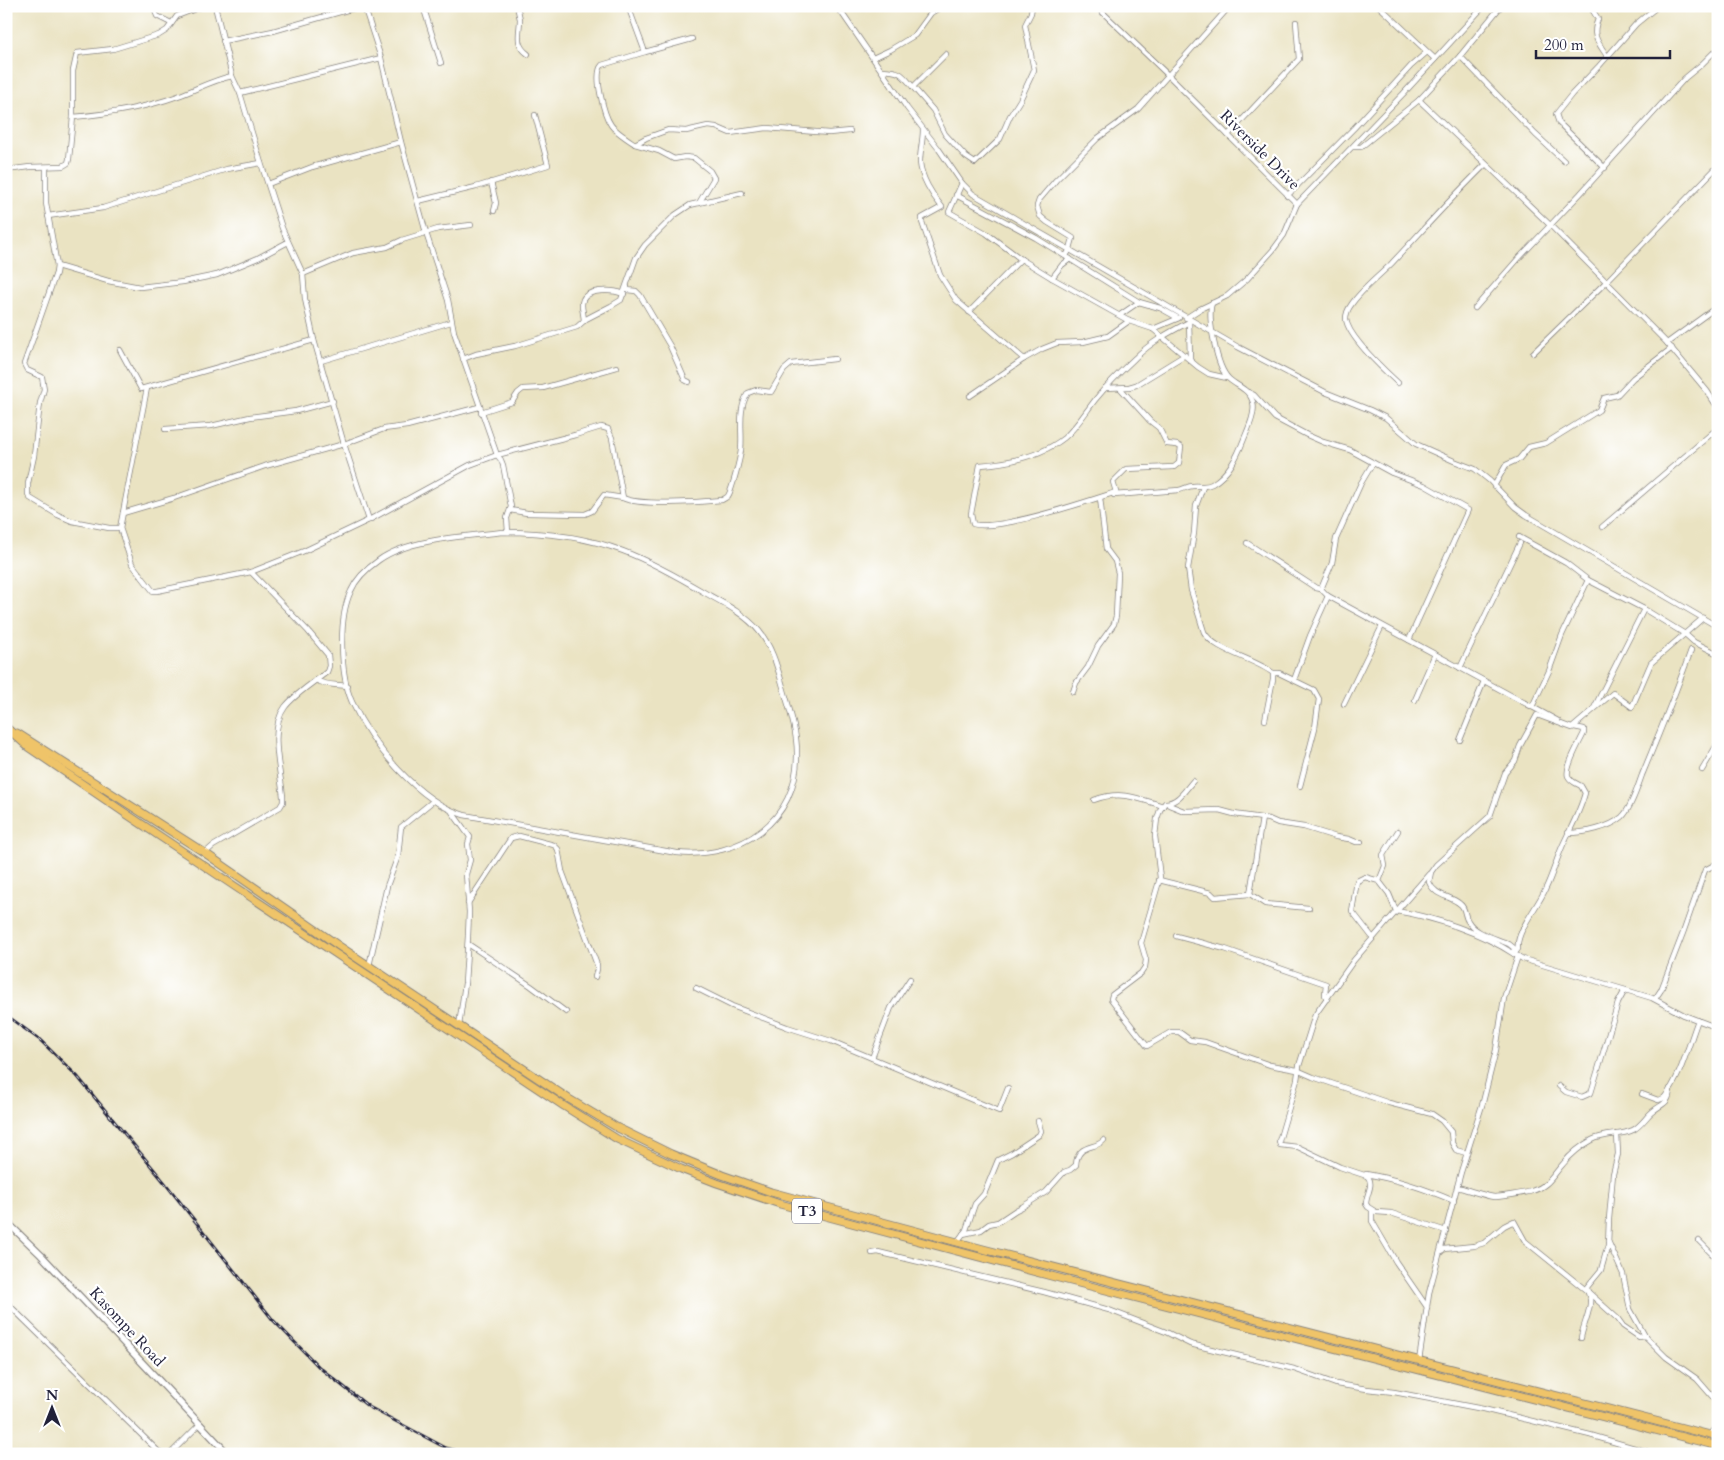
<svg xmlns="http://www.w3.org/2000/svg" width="1724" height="1460" font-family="Cardo,serif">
<rect width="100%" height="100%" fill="#fff"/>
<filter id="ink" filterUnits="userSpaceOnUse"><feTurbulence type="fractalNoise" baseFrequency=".02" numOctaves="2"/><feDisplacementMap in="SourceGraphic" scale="10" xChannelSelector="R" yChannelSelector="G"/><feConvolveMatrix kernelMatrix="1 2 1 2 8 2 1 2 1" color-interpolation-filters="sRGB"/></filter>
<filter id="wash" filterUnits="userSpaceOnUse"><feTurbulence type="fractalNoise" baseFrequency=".0096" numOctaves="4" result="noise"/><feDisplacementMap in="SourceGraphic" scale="20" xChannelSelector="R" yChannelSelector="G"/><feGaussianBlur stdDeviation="1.12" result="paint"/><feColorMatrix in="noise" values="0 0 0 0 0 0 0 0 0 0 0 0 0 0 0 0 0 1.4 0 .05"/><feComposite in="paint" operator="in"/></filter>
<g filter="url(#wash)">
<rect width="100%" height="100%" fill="#eae3c2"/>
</g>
<g filter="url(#ink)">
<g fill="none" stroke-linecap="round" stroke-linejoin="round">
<!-- minor casing -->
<g stroke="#86827e" stroke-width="6">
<g id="minor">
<polyline points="153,6 157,16 171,23"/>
<polyline points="215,6 232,76 240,93 261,163 282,228 303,274 305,299 314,340 344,444 369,520"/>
<polyline points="364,6 381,58 401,142 426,233 448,300 454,332 497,455 501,460 503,465 511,507 507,518 508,532"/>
<polyline points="423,6 441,63"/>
<path d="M 517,6 C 518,10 519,15 520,19 C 520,33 514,44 528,54"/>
<polyline points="628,6 645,52 692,39"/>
<polyline points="837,6 907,108 938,148 962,183 973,194 1238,347 1325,392 1370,410 1386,418 1416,444 1454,461 1475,469 1490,481 1515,507 1526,515 1718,627"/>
<polyline points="1096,6 1168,75 1297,204 1403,94 1484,6"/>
<polyline points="1379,6 1435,59"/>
<path d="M 1590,6 L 1598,19 C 1591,36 1598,42 1607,56"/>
<polyline points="223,41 273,31 361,6"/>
<path d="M 645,52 L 602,65 C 593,74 604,115 611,125 C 615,131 629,140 635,144 L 646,138 L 668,130 L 686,131 L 708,126 L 716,127 L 730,133 L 767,128 L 829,133 L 850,131"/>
<polyline points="946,54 913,87 933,110 945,134 966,157 975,163 1000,139 1010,116 1020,100 1034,70 1025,25 1031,13 1032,6"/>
<polyline points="1460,56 1535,134 1564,161"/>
<polyline points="873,58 890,50 915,35 931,13 942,6"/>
<path d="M 882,70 C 901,71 901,73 913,87"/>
<polyline points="240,93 381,58"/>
<polyline points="1419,100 1551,226 1667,343 1707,391 1718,408"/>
<polyline points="73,117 73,71 77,53 113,49 159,35 167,30 177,16 203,6"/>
<path d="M 923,130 C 923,140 920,151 920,162 C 921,177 932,195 942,207 L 922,218 L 922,222 L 940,275 L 956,300 L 1024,359"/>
<polyline points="1228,135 1299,59 1296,22"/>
<polyline points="635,144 659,151 674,159 685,157 694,158 710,171 714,178 699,203"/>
<polyline points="1353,147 1361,147 1419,100 1460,56 1501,6"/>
<polyline points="46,168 46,203 57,266 56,273 24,364 27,370 42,377 44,389 40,403 34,456 28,483 28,494 30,498 58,515 72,521 109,528 120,528"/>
<polyline points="1605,168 1559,123 1556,114 1572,94 1599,66 1636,24 1658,6"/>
<path d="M 6,170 L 30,167 L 63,166 L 68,163 L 69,159 L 73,117 C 108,114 145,108 178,96 C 197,89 213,80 232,76"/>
<polyline points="491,182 496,203 494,211"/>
<polyline points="962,183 949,212 986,233 1021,259 1052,278"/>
<polyline points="268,184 312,167 401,142"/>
<polyline points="956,195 1036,238 1139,302 1160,308 1178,318"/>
<polyline points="1287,196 1354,128 1411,66 1427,52"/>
<polyline points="418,201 476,187 548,165 535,115"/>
<polyline points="48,216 103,208 227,169 261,163"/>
<polyline points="1066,256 1070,249 1073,238 1047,222 1040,216 1037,206 1039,200 1056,180 1098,138 1138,109 1230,6"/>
<polyline points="1070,259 1062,265 1052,278 1129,321 1153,329 1198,367 1209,374 1227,378"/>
<polyline points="57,266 108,281 140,287 183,282 217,275 258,258 288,242"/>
<polyline points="303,274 353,253 387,247 402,240 438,229 471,225"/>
<polyline points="627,287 627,290 636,291 640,295 670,346 685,380 689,382"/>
<polyline points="1475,308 1518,259 1580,194 1685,78 1702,64 1714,52"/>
<polyline points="969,312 1021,259"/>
<polyline points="1120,315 1139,302"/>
<polyline points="1186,318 1200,309 1227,296 1247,279 1273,250 1284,235 1297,204"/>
<path d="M 584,321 C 584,316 582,310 582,305 C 582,287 613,290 624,294"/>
<polyline points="1189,321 1190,359"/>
<polyline points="1153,329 1179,318"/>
<polyline points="1667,343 1718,306"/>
<polyline points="120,350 141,389 314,340"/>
<polyline points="1533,353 1606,282 1718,166"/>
<polyline points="463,359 476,354 515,346 577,327 586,319 611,306 621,300 636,258 645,245 675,215 690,205 742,193"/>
<polyline points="321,361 451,322"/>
<path d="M 1398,383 C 1384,370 1348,337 1346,319 C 1346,314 1348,309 1351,305 C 1361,290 1378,277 1391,264 C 1422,231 1452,197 1485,165"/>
<path d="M 147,388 L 120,528 L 132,564 L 153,591 L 157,591 L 251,572 L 304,551 L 369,520 L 470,465 L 497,455 L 575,435 L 601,427 L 608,429 L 612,438 L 623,498 C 639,506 701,502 722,500 C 725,498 726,498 728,496 C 732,490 740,459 741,450 C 743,431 737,411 748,393 L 756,390 L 771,392 L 784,370 L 791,364 L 835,359"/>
<polyline points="1105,388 1129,387 1136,385 1185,355"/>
<path d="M 1120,388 L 1150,421 L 1159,428 L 1167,444 L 1177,445 L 1181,447 L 1179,463 L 1174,467 L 1126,469 L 1113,482 L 1116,492 C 1088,501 997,532 973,524 L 971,514 L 980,465 C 1008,463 1041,456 1064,438 C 1076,428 1085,413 1095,400 C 1107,385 1121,371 1135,358 C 1151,342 1170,332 1189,322"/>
<polyline points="1248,392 1254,395 1275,418 1307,435 1323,442 1350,450 1392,473 1424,485 1468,510 1409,640"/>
<polyline points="970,396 1024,359 1042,349 1057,343 1083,342 1108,336 1129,321"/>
<polyline points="481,412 512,402 518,393 523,389 543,388 617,367"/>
<polyline points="165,429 211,426 250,417 296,411 333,401"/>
<polyline points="1494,486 1506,465 1519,459 1529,447 1546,443 1599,410 1604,398 1617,395 1633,378 1672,348"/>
<path d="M 1203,487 L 1196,506 L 1194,533 L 1188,568 L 1191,590 L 1204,632 C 1214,651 1254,658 1273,673 L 1273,679 L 1265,720"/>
<path d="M 1114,495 C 1135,493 1157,492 1179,490 C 1184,489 1188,486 1193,486 C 1200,485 1205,488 1212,484 C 1229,474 1237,457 1244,439 C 1248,429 1256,413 1253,402 C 1249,389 1238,387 1229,379 C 1217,368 1207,318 1212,303"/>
<polyline points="510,510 527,513 585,514 592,511 604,495 623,498"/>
<polyline points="123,513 174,498 265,466 344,444 384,429 407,426 479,407"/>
<polyline points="1602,527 1718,428"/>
<path d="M 503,532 C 542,532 586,537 623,551 C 652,562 680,578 707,594 C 725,604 746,615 759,631 C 773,648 778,670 784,690 C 790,711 797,732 797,753 C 798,822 740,859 677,853 L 464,815 C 419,802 371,744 352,702 C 340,675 338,618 351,591 C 356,579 369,567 379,560 C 407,539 468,536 503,532 Z"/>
<polyline points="1519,537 1566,563 1588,580 1644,609 1685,634 1694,642 1718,654"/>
<polyline points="1247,543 1316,588 1321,589 1328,596 1558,721"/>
<polyline points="1321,589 1332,563 1336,539 1361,483 1373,463"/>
<path d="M 1703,618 L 1651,663 L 1632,707 L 1613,693 L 1572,728 L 1537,715 L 1520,746 L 1515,761 L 1505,773 L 1490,816 L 1436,865 L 1431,872 L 1429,882 C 1435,897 1450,895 1460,904 C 1466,908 1464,916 1468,921 C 1475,934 1496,938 1509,944 L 1514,948 L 1514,954 L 1523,959 L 1652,998 L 1684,1015 L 1718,1028"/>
<polyline points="1460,668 1520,543"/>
<polyline points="1273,673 1279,673 1314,690 1319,699 1315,728 1300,786"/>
<path d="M 316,680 C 326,686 336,684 348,686"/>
<polyline points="1294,680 1310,636 1328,596"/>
<polyline points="1073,692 1076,683 1088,667 1098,646 1114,624 1116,616 1118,573 1115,561 1106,549 1100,498"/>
<polyline points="1415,700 1435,654"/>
<polyline points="1344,704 1382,626"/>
<polyline points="1532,707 1549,671 1562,635 1588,580"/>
<polyline points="1594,708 1644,609"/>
<polyline points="1460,740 1484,681"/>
<polyline points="1702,770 1718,743"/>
<path d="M 1193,781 C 1185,790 1178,803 1165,803 L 1160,810 L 1157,819 L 1155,836 L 1160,878 L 1141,943 L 1146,960 L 1145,967 L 1141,973 L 1112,995 L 1111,999 L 1147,1046 L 1171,1032 L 1179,1032 L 1190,1040 L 1205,1042 L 1270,1065 L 1297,1070 L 1313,1077 L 1389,1103 L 1432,1114 L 1442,1121 L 1451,1132 L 1452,1143 L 1456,1150 L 1466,1153"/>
<path d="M 1094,800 C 1121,790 1137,798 1163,806"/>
<polyline points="1169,805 1184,811 1219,810 1234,814 1269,819 1278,823 1304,827 1336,837 1349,839 1356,842 1361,842"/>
<polyline points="452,812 470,837 468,844 470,860 466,874 469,912 468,936 465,983 459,1026"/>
<path d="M 1398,831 L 1383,855 L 1385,866 L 1379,881 L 1389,894 L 1396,911 C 1434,917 1482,933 1514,954 L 1518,949 C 1515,933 1538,906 1545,890 C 1552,876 1556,861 1562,847 C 1570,829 1580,812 1585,793 L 1581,786 C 1576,783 1571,782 1568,776 C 1565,767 1580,742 1584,733 L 1584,729 L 1574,727"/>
<path d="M 1568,833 C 1585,833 1609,828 1622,817 C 1631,809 1638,786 1642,775 C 1659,734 1676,692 1691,650"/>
<path d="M 205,853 L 213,846 L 280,807 L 283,802 L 283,797 C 281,772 268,729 285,707 C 295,694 314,682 327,672 L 329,666 L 328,655 L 308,631 L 251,572"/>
<path d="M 1429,874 L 1354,960 L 1315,1015 L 1299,1066 L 1297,1080 L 1279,1141 L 1280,1145 L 1298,1147 L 1340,1167 L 1367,1176 C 1375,1184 1366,1194 1366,1204 L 1368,1207 L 1376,1212 L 1391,1213 L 1446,1231"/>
<polyline points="1159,880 1211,893 1215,897 1250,894 1262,818"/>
<polyline points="1250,894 1265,904 1309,908"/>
<polyline points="468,903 511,838 519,836 554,845 558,849 562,871 597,965 597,969 595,977"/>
<polyline points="1176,936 1225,949 1317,981 1326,984 1325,995 1327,999"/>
<polyline points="1373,938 1352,911 1357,881 1365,877 1379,881"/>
<polyline points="468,944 531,986 566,1012"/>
<polyline points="369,966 387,886 398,856 401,827 433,801"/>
<polyline points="696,988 732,1006 787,1027 831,1041 999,1111 1008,1088"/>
<polyline points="1655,999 1661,990 1683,933 1705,870 1718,863"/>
<polyline points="872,1058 891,1008 910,979"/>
<polyline points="1559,1086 1566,1092 1582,1097 1591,1093 1618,1003 1625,990"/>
<path d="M 1642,1094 L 1658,1100 L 1664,1098 C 1681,1077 1688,1046 1698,1020"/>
<path d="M 1366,1174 C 1396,1179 1426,1189 1454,1201"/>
<path d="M 1457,1187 C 1469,1190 1482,1195 1494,1197 C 1499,1197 1526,1193 1532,1191 C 1549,1186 1552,1176 1563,1164 C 1571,1154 1581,1146 1592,1140 C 1605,1133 1620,1136 1633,1130 C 1641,1126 1646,1117 1652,1112 C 1662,1103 1669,1105 1670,1089"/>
<polyline points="1372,1210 1372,1221 1396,1262 1427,1307"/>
<path d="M 963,1234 L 981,1230 L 989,1224 L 998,1222 L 1016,1210 L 1022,1207 L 1046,1192 L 1064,1172 L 1070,1170 L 1076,1165 C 1077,1143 1096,1150 1104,1140"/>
<polyline points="1608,1241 1623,1274 1630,1309 1645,1336"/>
<polyline points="1699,1241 1711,1253 1718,1258"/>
<polyline points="957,1242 966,1230 975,1204 984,1194 987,1187 998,1160 1012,1153 1039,1135 1041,1131 1038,1121"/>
<polyline points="1442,1252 1444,1249 1474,1246 1484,1243 1504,1226 1514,1221 1525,1241 1587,1291 1618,1319 1623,1326 1639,1337 1645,1336 1666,1357 1697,1379 1718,1403"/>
<polyline points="872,1253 878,1252 1044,1292 1109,1310 1166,1332 1190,1344 1294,1369 1336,1384 1367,1389 1394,1392 1483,1409 1590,1435 1655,1454"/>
<polyline points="6,1302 161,1454"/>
<path d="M 1581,1338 C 1582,1328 1592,1308 1590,1299 C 1589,1295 1587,1291 1587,1287 L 1601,1270 L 1608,1245 L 1609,1219 L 1613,1174 L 1618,1154 L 1617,1134"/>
<polyline points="1419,1361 1429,1293 1461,1172 1483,1102 1496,1050 1504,998 1518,956"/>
<polyline points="1710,1435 1718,1426"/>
<polyline points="170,1454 200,1424"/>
</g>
</g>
<!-- tertiary casing -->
<g stroke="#86827e" stroke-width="8">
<polyline id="tertiary" points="6,1221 41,1255 228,1454"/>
</g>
<!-- trunk casing -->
<g stroke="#86827e" stroke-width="9">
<g id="trunk">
<polyline points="6,727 28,747 128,815 564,1106 617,1139 681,1169 717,1183 780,1204 1055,1277 1718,1446"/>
<polyline points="17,733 205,853 339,946 569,1099 618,1128 671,1154 722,1175 771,1192 987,1250 1718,1437"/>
</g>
</g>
<!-- minor -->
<use href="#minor" stroke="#fff" stroke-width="4.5"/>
<!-- tertiary -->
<use href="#tertiary" stroke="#fff" stroke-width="5.5"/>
<!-- trunk -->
<use href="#trunk" stroke="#efc469" stroke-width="7"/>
<!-- rail casing -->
<g stroke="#22223b" stroke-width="3">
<polyline id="rail" points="6,1015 40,1040 77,1076 165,1183 273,1320 319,1367 369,1407 446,1448 469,1454"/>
</g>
<!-- rail -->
<use href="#rail" stroke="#fff" stroke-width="1" stroke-dasharray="4" stroke-linecap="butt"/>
</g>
</g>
<g text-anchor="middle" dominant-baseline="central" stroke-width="4.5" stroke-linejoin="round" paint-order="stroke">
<!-- shield labels -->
<rect fill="#fff" stroke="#646476" stroke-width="1" x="792" y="1198.5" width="30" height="25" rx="4"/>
<g font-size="15" font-weight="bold" fill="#22223b">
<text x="807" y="1211">T3</text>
</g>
<!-- street labels -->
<g font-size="16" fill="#22223b" stroke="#fff">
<text transform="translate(1260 150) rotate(45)">Riverside Drive</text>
<text transform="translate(127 1327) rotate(47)">Kasompe Road</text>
</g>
</g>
<!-- margin -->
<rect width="1724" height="1460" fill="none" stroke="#fff" stroke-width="25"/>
<!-- north arrow -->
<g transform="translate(52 1408)" stroke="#ffffff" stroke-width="4" paint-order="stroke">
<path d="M0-4L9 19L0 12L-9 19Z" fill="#22223b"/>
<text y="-8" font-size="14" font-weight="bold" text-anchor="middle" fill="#22223b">N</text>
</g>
<!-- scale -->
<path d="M1536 50v8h134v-8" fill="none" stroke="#22223b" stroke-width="2.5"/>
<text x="1544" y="50" font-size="15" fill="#22223b" stroke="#ffffff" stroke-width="4" paint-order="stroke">200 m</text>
</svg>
